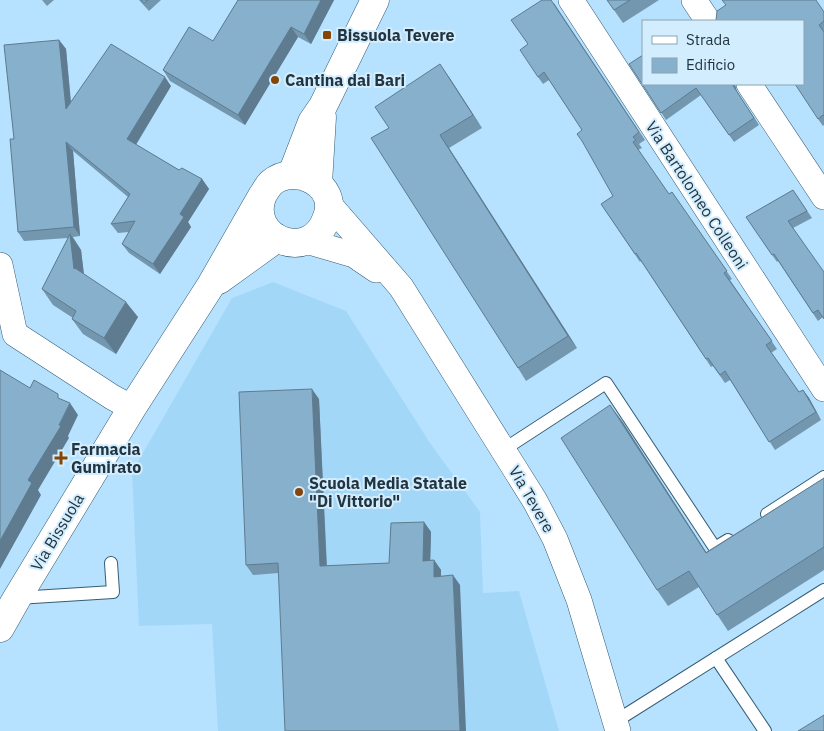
<svg xmlns="http://www.w3.org/2000/svg" width="824" height="731" font-family="'IBM Plex Sans',sans-serif">
<rect width="100%" height="100%" fill="#b6e2ff"/>
<!-- built -->
<polygon fill="#a3d7f8" points="273,282 346,311 430,443 480,512 483,593 519,591 559,731 218,731 212,624 139,626 132,472 232,298"/>
<g fill="none" stroke-linecap="round" stroke-linejoin="round">
<!-- service casing -->
<g stroke="#345d75" stroke-width="14">
<g id="service">
<polyline points="503,450 606,383 715,548 728,540"/>
<polyline points="767,514 824,477"/>
<polyline points="17,598 113,592 111,563"/>
<polyline points="716,658 765,731"/>
<polyline points="616,721 824,590"/>
</g>
</g>
<!-- minor casing -->
<g stroke="#345d75" stroke-width="26">
<g id="minor">
<polyline points="571,0 824,389"/>
<polyline points="694,0 708,21"/>
<polyline points="749,84 824,197"/>
<polyline points="329,204 401,287 535,501 555,539 579,600 618,731"/>
<polyline points="306,241 354,255 376,270"/>
<polyline points="0,265 15,334 112,397 132,408"/>
</g>
</g>
<!-- tertiary casing -->
<g stroke="#345d75" stroke-width="29">
<g id="tertiary">
<polyline points="292,174 312,122 323,106 375,0"/>
<polyline points="318,183 322,117"/>
<polyline points="219,280 277,238"/>
<path d="M 0,628 L 17,598 L 132,408 L 211,285 L 262,196 C 265,192 267,187 271,183 C 295,162 339,185 327,217 C 311,265 247,239 262,197"/>
</g>
</g>
<!-- service -->
<use href="#service" stroke="#fff" stroke-width="12"/>
<!-- minor -->
<use href="#minor" stroke="#fff" stroke-width="25"/>
<!-- tertiary -->
<use href="#tertiary" stroke="#fff" stroke-width="28"/>
</g>
<!-- wall -->
<g fill="#7397af">
<polygon points="42,0 54,0 47,6"/>
<polygon points="139,0 161,0 149,11"/>
<polygon points="238,0 334,0 311,44 298,37 245,125 170,81 163,70 213,41"/>
<polygon points="607,0 659,0 623,23"/>
<polygon points="554,3 645,140 639,144 642,148 638,150 669,194 672,192 732,279 730,280 777,349 771,353 799,392 803,390 809,398 821,420 775,450 730,380 725,383 713,366 711,367 641,261 640,262 601,204 613,196 582,130 549,80 543,84 538,77 528,44"/>
<polygon points="824,11 824,125 823,126 818,119 803,21"/>
<polygon points="59,40 66,49 71,101 171,86 136,145 179,170 202,179 209,189 188,222 191,227 160,274 129,253 122,244 129,232 118,233 111,224 128,197 73,151 80,236 73,237 81,250 84,274 138,317 116,354 83,334 72,319 73,318 53,305 42,289 68,238 24,241 18,232 14,139"/>
<polygon points="449,77 482,128 449,148 577,348 526,381 518,368 389,128"/>
<polygon points="643,84 735,84 735,85 737,92 759,125 734,142 701,95 666,120"/>
<polygon points="793,190 812,218 793,228 823,317 818,321 778,261 777,262 746,217"/>
<polygon points="319,399 327,566 389,563 424,522 431,532 430,561 434,560 441,570 441,576 460,585 278,573 253,575 246,565"/>
<polygon points="622,421 706,552 824,478 824,570 728,631 699,587 668,606 657,590"/>
</g>
<!-- shaded-wall -->
<g fill="#5e7b8f">
<polygon points="321,0 334,0 311,44 304,34"/>
<polygon points="291,27 298,37 245,125 238,115"/>
<polygon points="59,40 66,49 72,118 66,109"/>
<polygon points="440,64 449,77 482,128 473,115"/>
<polygon points="165,77 171,86 133,149 127,139"/>
<polygon points="732,84 735,84 735,85 737,92 759,125 754,118"/>
<polygon points="440,135 449,148 577,348 568,336"/>
<polygon points="66,142 73,151 80,236 74,227"/>
<polygon points="202,179 209,189 188,222 191,227 160,274 153,264 180,214"/>
<polygon points="70,234 81,250 85,285 74,269"/>
<polygon points="126,302 138,317 116,354 104,338"/>
<polygon points="312,389 319,399 327,576 320,566"/>
<polygon points="803,390 809,398 821,420 816,412"/>
<polygon points="70,403 78,415 68,436 69,438 38,490 41,495 0,569 0,541 28,480 59,425"/>
<polygon points="610,405 622,421 717,569 706,553"/>
<polygon points="424,522 431,532 430,571 423,561"/>
<polygon points="434,560 441,570 441,587 434,577"/>
<polygon points="453,575 460,585 466,731 460,731"/>
</g>
<!-- building -->
<g fill="#86b0cc" stroke="#5e7b8f">
<polygon points="141,0 148,0 144,3"/>
<polygon points="238,0 321,0 304,34 291,27 238,115 163,70 189,27 213,41"/>
<polygon points="542,0 551,0 639,132 633,137 636,140 633,142 669,194 672,192 727,271 724,273 772,341 766,345 799,392 803,390 816,412 769,442 725,371 720,375 708,358 706,359 636,253 635,254 601,204 613,196 582,141 577,134 582,130 544,72 538,77 520,50 528,44 511,20"/>
<polygon points="607,0 630,0 614,10"/>
<polygon points="722,0 816,0 824,12 824,21 819,25 824,32 824,116 823,115 818,119 795,84 803,84 803,21 715,21 716,20 717,11 726,5"/>
<polygon points="59,40 66,109 111,44 165,77 127,139 179,170 182,168 202,179 180,214 184,217 153,264 122,244 135,221 111,224 130,194 66,142 74,227 18,232 10,139 14,139 4,45"/>
<polygon points="643,55 643,84 732,84 754,118 729,135 696,88 661,113 629,64"/>
<polygon points="440,64 473,115 440,135 568,336 518,368 371,138 389,128 375,107"/>
<polygon points="793,190 807,211 788,221 824,272 824,319 818,310 813,313 774,254 772,255 746,217"/>
<polygon points="70,234 74,269 75,268 126,302 104,338 72,319 76,311 42,289"/>
<polygon points="0,370 30,388 34,380 58,394 58,398 70,403 59,425 61,426 28,480 32,483 0,541"/>
<polygon points="312,389 320,566 389,563 391,523 424,522 423,561 434,560 434,577 453,575 460,731 285,731 278,563 246,565 239,392"/>
<polygon points="610,405 706,553 824,478 824,547 717,615 689,571 657,590 561,438"/>
<polygon points="824,715 824,731 798,731"/>
</g>
<!-- markers -->
<g fill="#844507" stroke="#d2edfe" stroke-width="2">
<rect x="322" y="30" width="10" height="10" rx="2.5"/>
<circle cx="275" cy="80" r="5"/>
<path d="M58.5 450.5h5v5h5v5h-5v5h-5v-5h-5v-5h5z"/>
<circle cx="299" cy="492" r="5"/>
</g>
<g text-anchor="middle" dominant-baseline="central" stroke-width="4" stroke-linejoin="round" paint-order="stroke">
<!-- poi labels -->
<g font-size="16" font-weight="bold" fill="#22343f" stroke="#d2edfe" text-anchor="start">
<text x="337" y="35">Bissuola Tevere</text>
<text x="285" y="80">Cantina dai Bari</text>
<text x="71" y="449">Farmacia<tspan x="71" dy="18">Gumirato</tspan></text>
<text x="309" y="483">Scuola Media Statale<tspan x="309" dy="18">"Di Vittorio"</tspan></text>
</g>
<!-- street labels -->
<g font-size="16" fill="#22343f" stroke="#d2edfe">
<text transform="translate(697 195) rotate(57)">Via Bartolomeo Colleoni</text>
<text transform="translate(532 499) rotate(60)">Via Tevere</text>
<text transform="translate(57 532) rotate(-59)">Via Bissuola</text>
</g>
</g>
<!-- legend -->
<rect x="642" y="20" width="162" height="65" fill="#d2edfe" stroke="#8ca3b2"/>
<rect x="652" y="36" width="25" height="8" fill="#ffffff" stroke="#8ca3b2"/>
<text x="686" y="45" font-size="15" fill="#22343f">Strada</text>
<rect x="652" y="58" width="25" height="15" fill="#86b0cc" stroke="#8ca3b2"/>
<text x="686" y="70" font-size="15" fill="#22343f">Edificio</text>
</svg>
